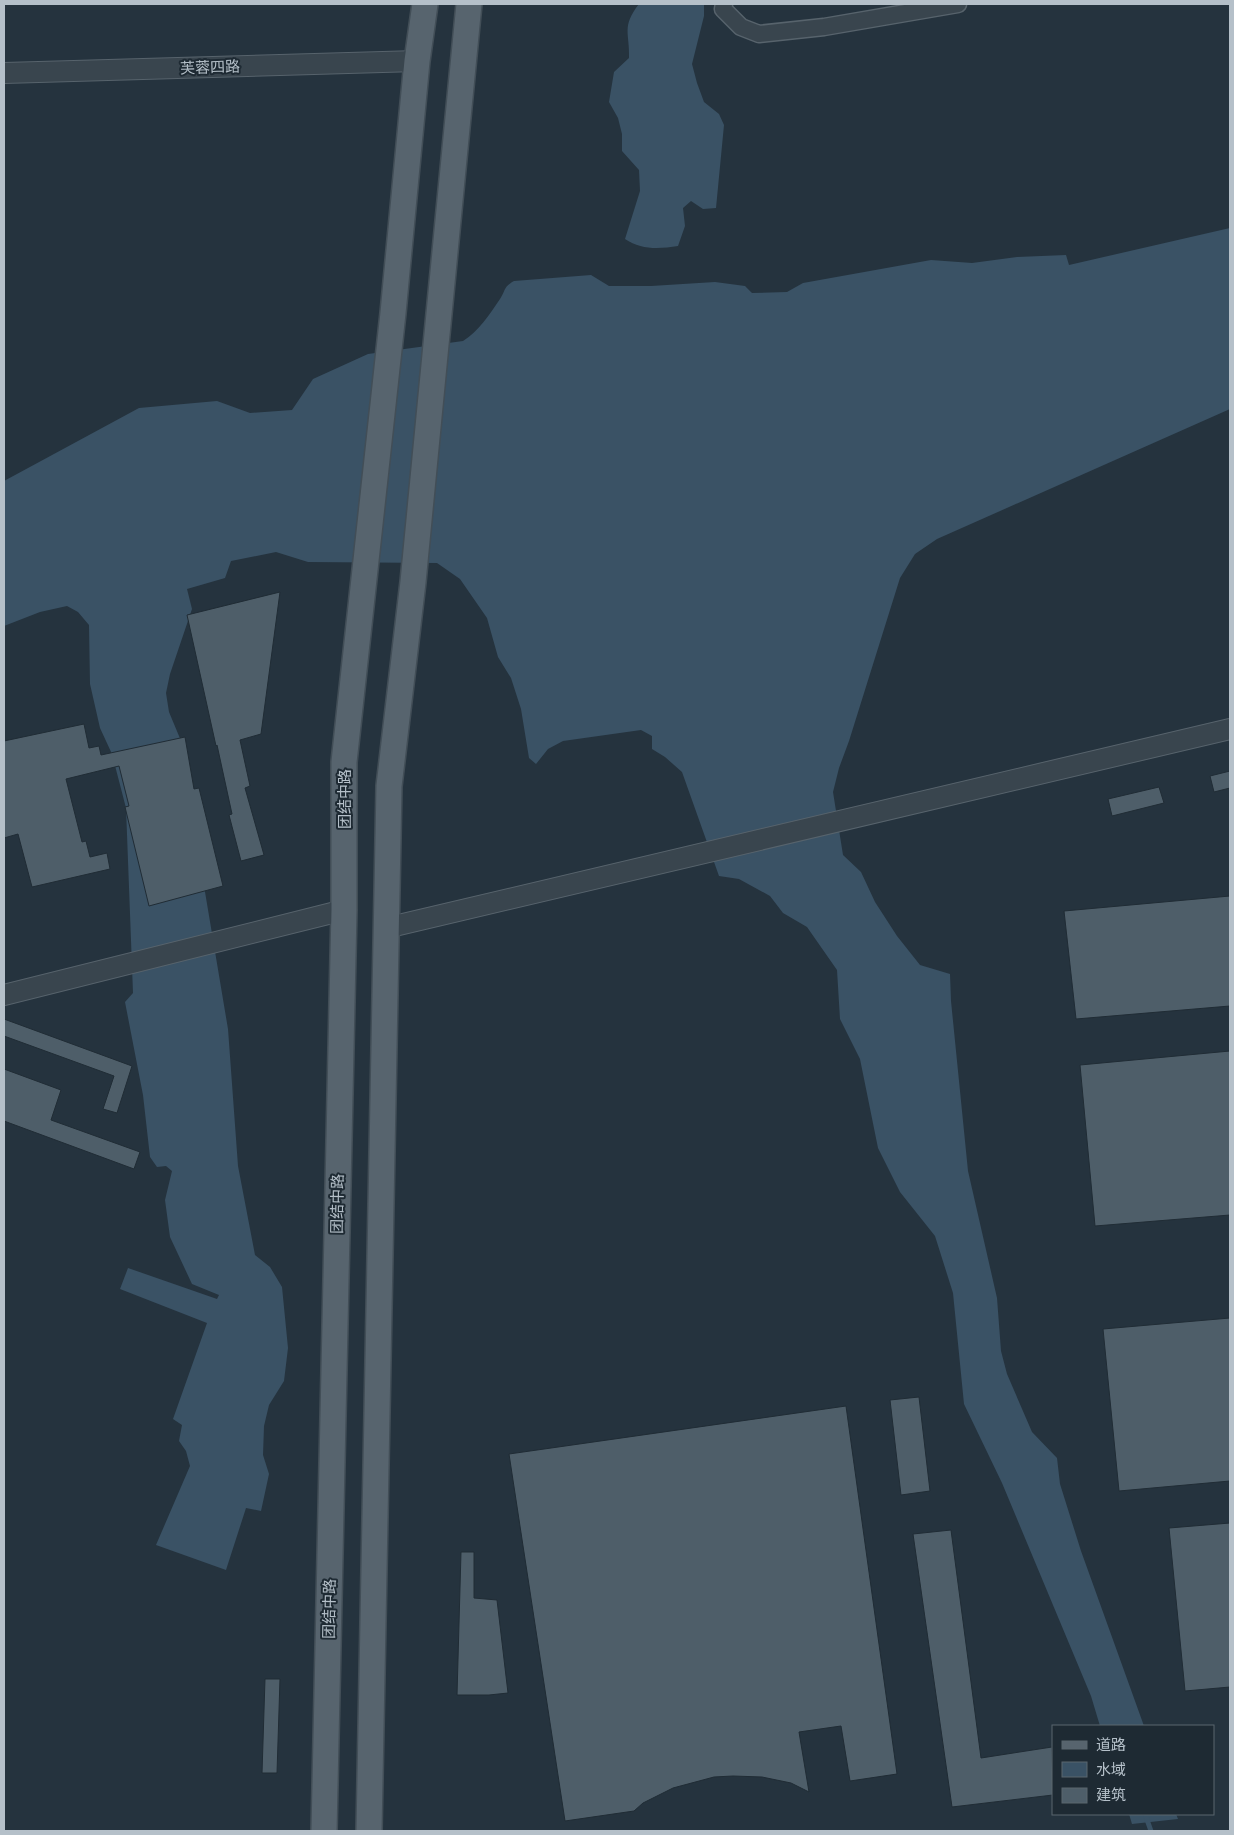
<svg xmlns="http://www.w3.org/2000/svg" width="1234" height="1835" font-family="'IBM Plex Sans','Noto Sans SC',sans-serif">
<rect width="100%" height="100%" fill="#25333e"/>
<!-- water -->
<g fill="#3a5265">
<path d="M 639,4 L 704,4 L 704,16 L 692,64 L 697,83 L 704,102 L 719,114 L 724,125 L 716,208 L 703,209 L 691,201 L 683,208 L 685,226 L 678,246 C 659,249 641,250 625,239 L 640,191 L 639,170 L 622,151 L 622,134 L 618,118 L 609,102 L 614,72 L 629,58 C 630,33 621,27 639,4 Z"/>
<path d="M 1230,228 L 1230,409 L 937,539 L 915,554 L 900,578 L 849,741 L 839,768 L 833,792 L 843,855 L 861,872 L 875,902 L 897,936 L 920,965 L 950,974 L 951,1001 L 968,1171 L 997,1298 L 1001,1351 L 1007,1374 L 1032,1432 L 1057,1458 L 1060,1484 L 1081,1551 L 1144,1726 L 1100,1726 L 1091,1696 L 1002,1483 L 964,1404 L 953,1293 L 935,1236 L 900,1192 L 878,1148 L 860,1059 L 840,1019 L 837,970 L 807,927 L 783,913 L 770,896 L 739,879 L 719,876 L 682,772 L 665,757 L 652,749 L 652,736 L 641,730 L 563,741 L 548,749 L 536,764 L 529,758 L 521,709 L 511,678 L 498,657 L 487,618 L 460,579 L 437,563 L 308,562 L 276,552 L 231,561 L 225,578 L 187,589 L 192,609 L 170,674 L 166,693 L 169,712 L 184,748 L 202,874 L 228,1029 L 238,1166 L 255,1255 L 270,1267 L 282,1287 L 288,1348 L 284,1381 L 269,1405 L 264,1426 L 263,1455 L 269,1474 L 261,1511 L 246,1508 L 226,1570 L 156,1545 L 190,1466 L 186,1451 L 179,1441 L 182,1425 L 173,1419 L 207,1323 L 120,1289 L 128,1268 L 217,1299 L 219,1295 L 192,1284 L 170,1237 L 165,1200 L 172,1171 L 166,1166 L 157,1167 L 150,1157 L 143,1095 L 125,1002 L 133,993 L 126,808 L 112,754 L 100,728 L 90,684 L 89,625 L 78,612 L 67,606 L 40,612 L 4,626 L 4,481 L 139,408 L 217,401 L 250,413 L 292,410 L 313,379 L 368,354 L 463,341 C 479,331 489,315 500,299 C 506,290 503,287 514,281 L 591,275 L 609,286 L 651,286 L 715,282 L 745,286 L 752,293 L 787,292 L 803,283 L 931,260 L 972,263 L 1017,257 L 1066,255 L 1069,265 Z"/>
<polygon points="1129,1814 1176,1814 1178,1819 1132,1824"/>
</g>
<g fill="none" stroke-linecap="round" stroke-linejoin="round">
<!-- stream -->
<polyline stroke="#3a5265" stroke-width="5" points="1145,1814 1151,1831"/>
</g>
<!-- building -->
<g fill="#4e5e69" stroke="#202c35">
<polygon points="280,592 261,734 240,740 250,786 245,788 264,855 241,861 229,815 232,814 217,745 216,746 187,615"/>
<polygon points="84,724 89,748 99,746 101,755 185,737 194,789 199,788 223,886 149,906 125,807 129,806 119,766 66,779 82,842 86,841 90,857 107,853 110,869 32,887 18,834 4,838 4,741"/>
<polygon points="1230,771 1230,788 1214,792 1210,776"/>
<polygon points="1159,787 1164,803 1112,816 1108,799"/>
<polygon points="1230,896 1230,1006 1076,1019 1064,911"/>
<polygon points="4,1019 132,1066 117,1113 103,1109 114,1076 4,1036"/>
<polygon points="1230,1051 1230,1215 1095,1226 1080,1065"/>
<polygon points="4,1069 61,1090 51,1120 140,1152 134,1169 4,1121"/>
<polygon points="1230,1318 1230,1481 1119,1491 1103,1329"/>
<polygon points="919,1397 930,1491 901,1495 890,1400"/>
<polygon points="846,1406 897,1774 850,1781 841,1726 799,1732 809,1792 791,1783 762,1777 733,1776 714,1777 673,1788 643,1803 634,1811 565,1821 509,1454"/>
<polygon points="1230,1523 1230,1687 1185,1691 1169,1528"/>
<polygon points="951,1530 981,1758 1052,1747 1053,1795 952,1807 913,1534"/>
<polygon points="461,1552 474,1552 474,1598 497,1600 508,1693 489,1695 457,1695"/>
<polygon points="265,1679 280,1679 277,1773 262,1773"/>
</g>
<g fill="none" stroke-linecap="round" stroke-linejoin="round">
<!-- minor casing -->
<g stroke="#57636c" stroke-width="19">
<polyline id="minor" points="724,4 723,9 741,27 759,34 824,27 958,4"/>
</g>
<!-- tertiary casing -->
<g stroke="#57636c" stroke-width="22">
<g id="tertiary">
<polyline points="4,73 417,61"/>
<polyline points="386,928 1230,729"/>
<polyline points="4,995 344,910"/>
</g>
</g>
<!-- primary casing -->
<g stroke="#424e57" stroke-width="28">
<g id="primary">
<polyline points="324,1831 344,910 344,762 393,313 417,61 425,4"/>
<polyline points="369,1831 389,786 413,582 469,4"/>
</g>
</g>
<!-- minor -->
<use href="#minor" stroke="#39454e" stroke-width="16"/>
<!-- tertiary -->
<use href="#tertiary" stroke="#39454e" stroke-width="20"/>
<!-- primary -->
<use href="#primary" stroke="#57646e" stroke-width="25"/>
</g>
<g text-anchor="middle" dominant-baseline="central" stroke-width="4" stroke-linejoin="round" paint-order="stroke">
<!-- street labels -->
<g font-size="15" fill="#b5c0c9" stroke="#1e2a33">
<text transform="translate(210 67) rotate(-2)">芙蓉四路</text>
<text transform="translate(344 799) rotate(-90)">团结中路</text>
<text transform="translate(337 1204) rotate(-89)">团结中路</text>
<text transform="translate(329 1609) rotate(-89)">团结中路</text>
</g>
</g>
<!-- border -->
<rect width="1234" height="1835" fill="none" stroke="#b5c0c9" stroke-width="10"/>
<!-- legend -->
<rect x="1052" y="1725" width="162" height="90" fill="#1e2a33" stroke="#5a666f"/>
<rect x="1062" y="1741" width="25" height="8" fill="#57646e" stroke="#5a666f"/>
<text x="1096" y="1750" font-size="15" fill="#b5c0c9">道路</text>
<rect x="1062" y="1762" width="25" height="15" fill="#3a5265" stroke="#5a666f"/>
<text x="1096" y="1775" font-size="15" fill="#b5c0c9">水域</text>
<rect x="1062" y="1788" width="25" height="15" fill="#4e5e69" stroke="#5a666f"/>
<text x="1096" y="1800" font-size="15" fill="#b5c0c9">建筑</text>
</svg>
